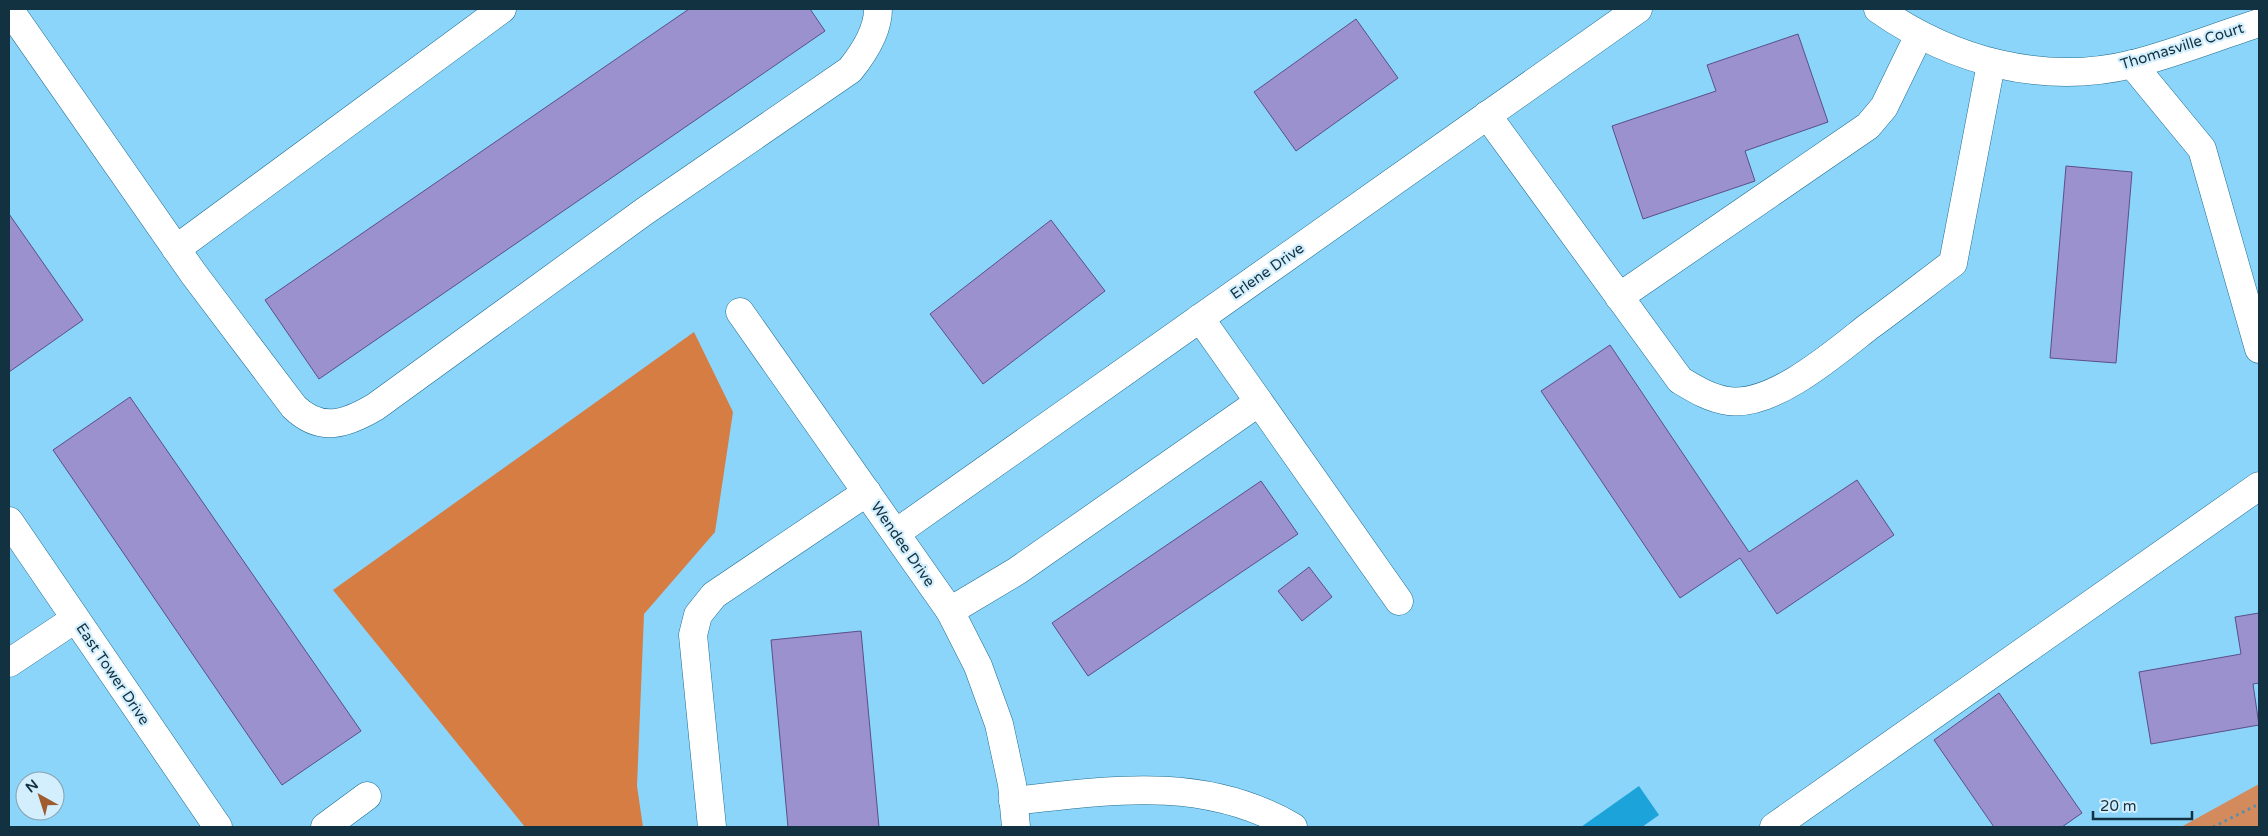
<svg xmlns="http://www.w3.org/2000/svg" width="2268" height="836" font-family="'Varela Round',sans-serif">
<rect width="100%" height="100%" fill="#8bd4fa"/>
<!-- green -->
<polygon fill="#d38a5c" points="2259,784 2259,827 2181,827"/>
<!-- forest -->
<polygon fill="#d57d43" points="694,332 733,412 715,532 644,614 637,786 643,827 525,827 333,590"/>
<!-- water -->
<polygon fill="#1ca4da" points="1639,786 1659,815 1642,827 1581,827"/>
<!-- building -->
<g fill="#9c91cf" stroke="#5a4f87">
<polygon points="689,9 810,9 825,31 319,379 265,300"/>
<polygon points="1356,19 1398,78 1296,151 1254,92"/>
<polygon points="1798,34 1828,122 1745,151 1755,181 1643,219 1612,126 1716,91 1707,65"/>
<polygon points="2066,166 2132,172 2116,363 2050,358"/>
<polygon points="9,214 83,320 9,372"/>
<polygon points="1051,220 1105,291 983,384 930,314"/>
<polygon points="1610,345 1749,552 1857,480 1894,535 1777,614 1740,558 1680,598 1541,391"/>
<polygon points="130,397 361,731 282,785 53,450"/>
<polygon points="1261,481 1298,534 1088,676 1052,623"/>
<polygon points="1309,567 1332,597 1302,621 1278,591"/>
<polygon points="2259,613 2259,683 2253,684 2259,725 2151,744 2139,672 2241,654 2235,617"/>
<polygon points="861,631 879,827 788,827 771,640"/>
<polygon points="1999,693 2082,813 2062,827 1994,827 1934,740"/>
</g>
<g fill="none" stroke-linecap="round" stroke-linejoin="round">
<!-- minor casing -->
<g stroke="#1f6d8f" stroke-width="29">
<g id="minor">
<path d="M 9,9 L 193,273 L 294,407 C 321,433 346,424 375,407 L 645,211 L 850,70 C 863,54 878,31 878,9"/>
<path d="M 1878,9 C 1952,61 2043,86 2133,64 C 2176,53 2218,36 2259,23"/>
<polyline points="2132,64 2202,149 2259,349"/>
<path d="M 1487,115 L 1680,380 C 1695,389 1711,399 1729,401 C 1773,407 1835,353 1868,327 C 1897,306 1925,284 1953,263 L 1991,64"/>
<polyline points="176,249 502,9"/>
<polyline points="1619,297 1868,126 1884,107 1919,35"/>
<polyline points="740,312 950,611 978,666 999,724 1012,784 1016,827"/>
<polyline points="1200,318 1399,601"/>
<polyline points="9,521 218,827"/>
<polyline points="896,533 1638,9"/>
<polyline points="950,611 1017,571 1259,402"/>
<polyline points="9,663 75,619"/>
<path d="M 1013,801 C 1111,790 1204,775 1293,827"/>
<polyline points="325,827 367,796"/>
<polyline points="712,827 693,635 698,615 714,595 867,492"/>
<polyline points="1774,827 2259,486"/>
</g>
</g>
<!-- path -->
<polyline stroke="#588fab" stroke-width="3" stroke-dasharray="2.5 4" stroke-linecap="butt" points="2213,827 2259,804"/>
<!-- minor -->
<use href="#minor" stroke="#fff" stroke-width="28"/>
</g>
<g text-anchor="middle" dominant-baseline="central" stroke-width="4.5" stroke-linejoin="round" paint-order="stroke">
<!-- street labels -->
<g font-size="15" fill="#133241" stroke="#d3effe">
<text transform="translate(2182 46) rotate(-17)">Thomasville Court</text>
<text transform="translate(1267 271) rotate(-35)">Erlene Drive</text>
<text transform="translate(903 544) rotate(55)">Wendee Drive</text>
<text transform="translate(113 674) rotate(56)">East Tower Drive</text>
</g>
</g>
<!-- border -->
<rect width="2268" height="836" fill="none" stroke="#133241" stroke-width="20"/>
<!-- north arrow -->
<g transform="translate(40 796) rotate(321)"><circle r="24" fill="#d3effe" stroke="#86a3b2"/>
<path d="M0-4L9 19L0 12L-9 19Z" fill="#a05c2e"/>
<text y="-8" font-size="14" font-weight="bold" text-anchor="middle" fill="#133241">N</text>
</g>
<!-- scale -->
<path d="M2093 811v8h99v-8" fill="none" stroke="#133241" stroke-width="2.5"/>
<text x="2100" y="811" font-size="15" fill="#133241" stroke="#d3effe" stroke-width="4" paint-order="stroke">20 m</text>
</svg>
